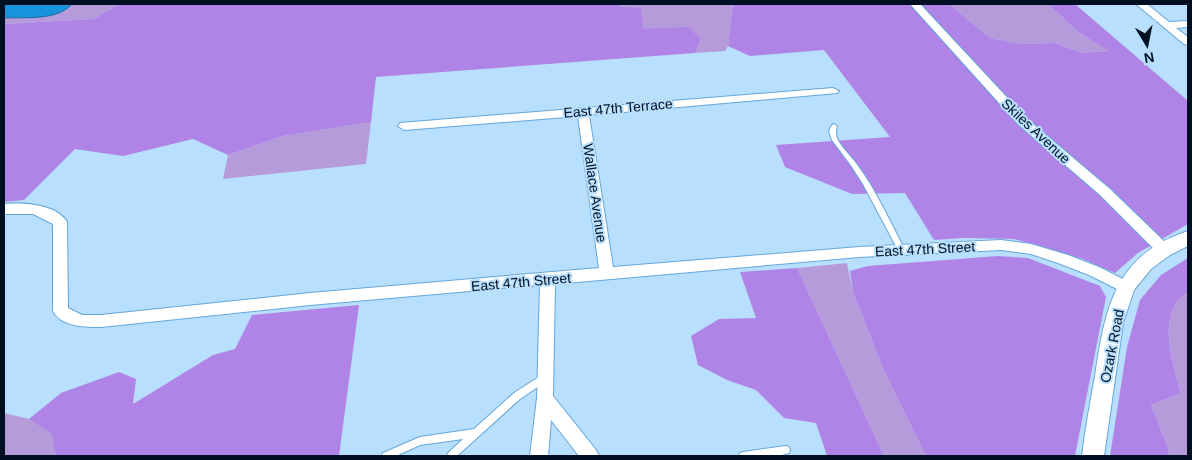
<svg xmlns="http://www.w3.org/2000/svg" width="1192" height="460" font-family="Arial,sans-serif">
<rect width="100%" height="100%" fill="#b8dffe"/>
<!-- green -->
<g fill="#b69bdb">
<path d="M 72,4 L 119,4 L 94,19 L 4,24 L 4,18 C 25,17 57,21 72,4 Z"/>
<polygon points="620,4 733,4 728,46 725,51 695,53 701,39 643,30"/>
<polygon points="949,4 1048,4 1077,31 1110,51 1082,53 1055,43 1022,44 990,38"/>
<polygon points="371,122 366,164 223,179 228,155 283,136"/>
<polygon points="847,263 853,292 884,371 926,456 884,456 797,268"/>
<path d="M 1188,293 L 1188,456 L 1169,456 L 1168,448 L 1151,405 L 1181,393 C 1173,366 1155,309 1188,293 Z"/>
<polygon points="4,413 29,419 53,434 56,456 4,456"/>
</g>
<!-- forest -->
<g fill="#b084e7">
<polygon points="119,4 620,4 622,7 641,8 643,29 688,27 701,39 695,53 376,77 371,122 283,136 228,155 193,139 123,156 75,149 24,200 4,202 4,24 94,19"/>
<polygon points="733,4 949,4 990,38 1022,44 1055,43 1082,53 1109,51 1077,31 1048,4 1075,4 1188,101 1188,224 1138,253 1115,273 1083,259 1014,239 964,238 934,240 905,193 852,194 785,167 776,145 890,137 824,50 750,56 728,46"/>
<polygon points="998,256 1028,258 1100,286 1106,297 1075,456 926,456 884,371 853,292 850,271 868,266"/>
<path d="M 1188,258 L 1188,293 C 1155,309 1173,366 1181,393 L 1151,405 L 1168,448 L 1169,456 L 1110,456 L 1127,347 L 1140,300 L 1161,275 Z"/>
<polygon points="797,268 884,456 827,456 816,423 784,418 756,390 727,380 698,365 691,336 719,319 756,318 740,272"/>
<polygon points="359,305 339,456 56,456 52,434 29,419 61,393 119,372 136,379 133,404 213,355 235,349 252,315"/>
</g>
<!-- water -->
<path fill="#1a93dd" stroke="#126ca5" d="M 4,4 L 72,4 C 57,21 25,17 4,18 Z"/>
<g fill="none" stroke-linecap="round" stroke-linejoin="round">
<!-- service casing -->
<g stroke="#65a6d9" stroke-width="2">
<g id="service">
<path d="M 834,124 L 837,126 C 833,139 843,147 850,156 C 872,181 889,220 905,250 L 903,252 L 899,252 L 863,184 L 850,164 L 832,140 L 829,131 L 832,125 Z"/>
<polygon points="545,373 548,374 549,377 548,380 520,399 457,456 447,456 448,453 463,439 420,445 396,456 382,456 383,453 420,437 474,429 514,393"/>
<path d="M 786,446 L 789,447 L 790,450 L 789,453 C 774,458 754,457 739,456 L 740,453 L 743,452 Z"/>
</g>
</g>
<!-- minor casing -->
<g stroke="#65a6d9" stroke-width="2">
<g id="minor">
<polygon points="910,4 920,4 1027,119 1110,189 1169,246 1171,250 1169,254 1164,255 1159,254 1100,195 1019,125"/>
<polygon points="1136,4 1147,4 1169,22 1188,21 1188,27 1176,28 1188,37 1188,45 1184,44"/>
<path d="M 833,88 L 839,91 L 837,93 L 589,115 L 613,267 L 859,247 L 1001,240 L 1031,244 L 1068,255 L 1099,267 L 1131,283 L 1133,287 L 1131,291 L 1126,293 L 1121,291 L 1089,275 L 1058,263 L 1031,254 L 1001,250 L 859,257 L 555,284 L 553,396 L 596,450 L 599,456 L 579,456 L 551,420 L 548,456 L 530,456 L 537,398 L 540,285 L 310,305 L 101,327 C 86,327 61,327 53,311 L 53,224 L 33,214 L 4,214 L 4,204 C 22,202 57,204 67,222 L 68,308 L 82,315 L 101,315 L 310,293 L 599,268 L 578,116 L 404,130 L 398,126 L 400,123 Z"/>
</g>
</g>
<!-- tertiary casing -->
<g stroke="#65a6d9" stroke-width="2">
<path id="tertiary" d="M 1188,231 L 1188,246 L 1170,255 L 1151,269 L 1134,290 L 1123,323 L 1104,456 L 1082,456 C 1085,430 1090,403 1095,376 C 1105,309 1114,255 1188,231 Z"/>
</g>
<!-- service -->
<use href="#service" fill="#fff" fill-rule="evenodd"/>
<!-- minor -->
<use href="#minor" fill="#fff" fill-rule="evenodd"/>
<!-- tertiary -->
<use href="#tertiary" fill="#fff" fill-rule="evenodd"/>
</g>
<g text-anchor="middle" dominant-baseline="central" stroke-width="4" stroke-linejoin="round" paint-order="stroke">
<!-- street labels -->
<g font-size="14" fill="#001022" stroke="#b8dffe">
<text transform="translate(618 108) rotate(-5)">East 47th Terrace</text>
<text transform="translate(1036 131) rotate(43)">Skiles Avenue</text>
<text transform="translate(595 193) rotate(82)">Wallace Avenue</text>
<text transform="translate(925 249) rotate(-3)">East 47th Street</text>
<text transform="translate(521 282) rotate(-5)">East 47th Street</text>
<text transform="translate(1112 346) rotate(-79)">Ozark Road</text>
</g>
</g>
<!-- border -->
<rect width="1192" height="460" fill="none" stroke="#001022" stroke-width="10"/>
<!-- north arrow -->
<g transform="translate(1147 45) rotate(170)" stroke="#b8dffe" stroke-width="4" paint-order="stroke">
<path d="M0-4L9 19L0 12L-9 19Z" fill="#001022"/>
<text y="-8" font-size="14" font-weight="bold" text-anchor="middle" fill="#001022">N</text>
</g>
</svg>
